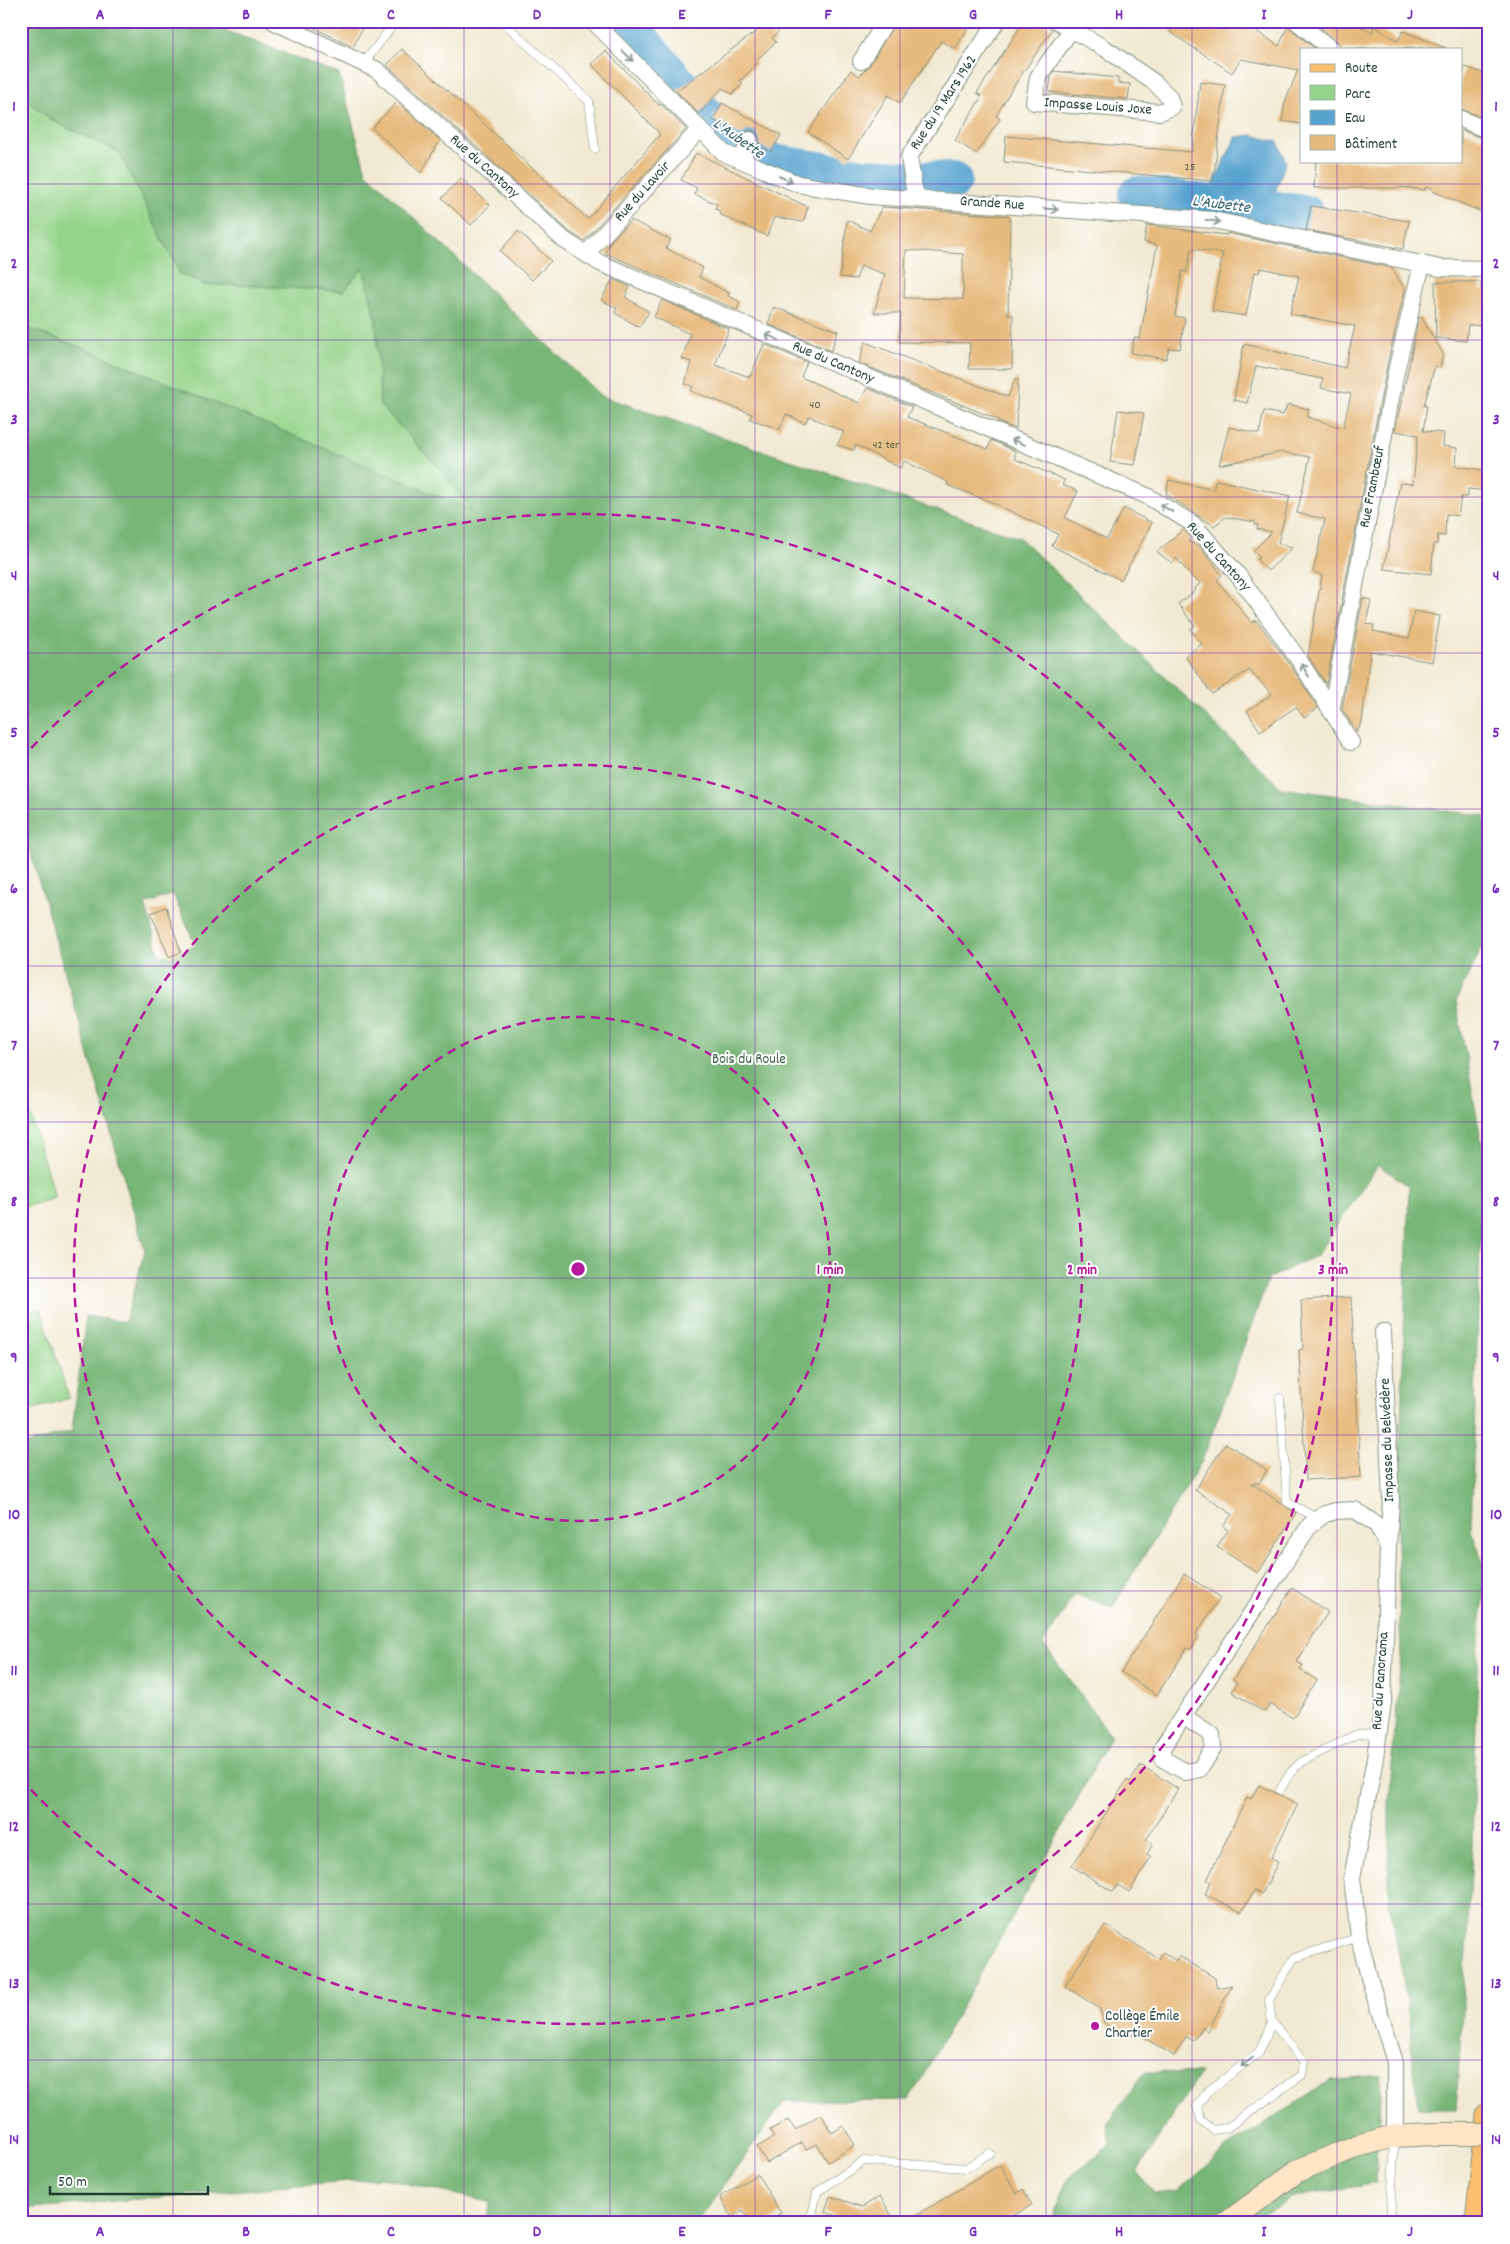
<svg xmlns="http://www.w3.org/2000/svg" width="1510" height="2244" font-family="Dekko,sans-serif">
<rect width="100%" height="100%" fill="#fff"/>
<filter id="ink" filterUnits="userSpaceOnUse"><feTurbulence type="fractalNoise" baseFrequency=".02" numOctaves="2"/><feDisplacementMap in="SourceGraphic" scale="10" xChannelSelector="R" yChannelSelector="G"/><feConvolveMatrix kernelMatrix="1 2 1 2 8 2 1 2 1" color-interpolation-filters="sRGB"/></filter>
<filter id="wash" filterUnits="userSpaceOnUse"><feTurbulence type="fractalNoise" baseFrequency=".0096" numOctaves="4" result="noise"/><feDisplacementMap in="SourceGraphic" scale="20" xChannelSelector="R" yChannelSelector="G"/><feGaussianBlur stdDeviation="1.12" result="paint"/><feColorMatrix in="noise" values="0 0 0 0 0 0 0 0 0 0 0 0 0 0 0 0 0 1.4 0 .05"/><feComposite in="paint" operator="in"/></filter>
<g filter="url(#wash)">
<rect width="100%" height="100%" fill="#f1e9d1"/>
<!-- green -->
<g fill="#94d48a" stroke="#5a885f">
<polygon points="21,96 53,121 119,152 180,274 204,285 238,285 344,291 363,267 376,319 380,405 436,465 473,511 91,351 21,326"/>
<polygon points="21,1084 55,1198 21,1208"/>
<polygon points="41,1309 69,1398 21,1413 21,1315"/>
</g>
<!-- forest -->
<g fill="#77b676" stroke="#4b7a55" fill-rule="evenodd">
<path d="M 21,21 L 201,21 L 339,74 L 366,172 L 601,396 L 1020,538 L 1281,788 L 1484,816 L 1489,869 L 1489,933 L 1456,1001 L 1483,1151 L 1471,1530 L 1487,1573 L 1479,1635 L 1471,1872 L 1456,2109 L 1418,2108 L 1407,2001 L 1389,1900 L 1389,1802 L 1401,1654 L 1397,1543 L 1409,1186 L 1378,1165 L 1317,1255 L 1268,1279 L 1202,1461 L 1112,1608 L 1075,1594 L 1043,1644 L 1111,1736 L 1040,1868 L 909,2100 L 785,2101 L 697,2223 L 487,2223 L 489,2202 L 382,2178 L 22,2209 L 28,2223 L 21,2223 L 21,1446 L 72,1431 L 86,1316 L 125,1322 L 145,1251 L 21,819 L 21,326 L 91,351 L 472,510 L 436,465 L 380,405 L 376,319 L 363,268 L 344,291 L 238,285 L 204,285 L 180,274 L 119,152 L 53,121 L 21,96 ZM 173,894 L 196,946 L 160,957 L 145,904 Z"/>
<polygon points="1145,2072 1200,2073 1137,2172 1154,2193 1180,2190 1228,2147 1331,2080 1381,2075 1376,2183 1290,2198 1250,2223 1051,2223 1068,2178 1111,2144 1108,2122"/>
</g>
<!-- water -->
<polygon fill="#57a3cf" stroke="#3b7082" points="1252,135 1278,142 1286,161 1276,190 1258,194 1210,190 1236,137"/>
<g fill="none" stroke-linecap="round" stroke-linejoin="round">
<!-- river -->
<g stroke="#57a3cf" stroke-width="38">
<polyline points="625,21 708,118 773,163 863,177 953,181"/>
<polyline points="1137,195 1306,214"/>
</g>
</g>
<g id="blocks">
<!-- building -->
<g fill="#e7ba7d" fill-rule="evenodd">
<polygon points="300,21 366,21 353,47"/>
<polygon points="770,21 789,21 772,38 776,42 755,61 757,64 740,81 743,84 732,94 722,88 699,114 676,91"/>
<polygon points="896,21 972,21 955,49 941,41 900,103 888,95 848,159 808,132 851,70 859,76 869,66"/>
<polygon points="1024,21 1044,21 1052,30 1011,90 996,116 1000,119 976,154 955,140 982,96 977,93"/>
<polygon points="1178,21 1241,21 1279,46 1288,26 1315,49 1301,49 1301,124 1282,121 1285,102 1298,70 1241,59 1232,73 1170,32"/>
<polygon points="1312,21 1352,21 1372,33 1374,26 1398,41 1403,31 1446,48 1341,49 1337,41"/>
<polygon points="402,49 588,219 660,134 591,64 606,51 659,105 661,104 686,129 584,241 570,232 387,65"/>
<polygon points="1465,67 1489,75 1489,120 1461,109 1461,80"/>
<polygon points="1054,71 1118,78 1118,83 1130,84 1128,99 1049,92 1051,76"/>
<polygon points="1200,82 1225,85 1213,181 1004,162 1006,136 1192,152"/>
<polygon points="397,102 440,140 421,173 372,128"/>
<polygon points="722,103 781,135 771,152 759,145 760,139 755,131 749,130 741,135 713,120"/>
<polygon points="1461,130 1489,141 1489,188 1482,212 1432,191 1432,188 1426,187 1425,190 1401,187 1400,188 1314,188 1316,161 1461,161"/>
<polygon points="696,153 808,207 803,222 774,217 767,236 719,214 720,211 715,209 717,204 694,194 697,188 681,180"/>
<polygon points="461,178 490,205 471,225 442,198"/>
<polygon points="1311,206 1409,221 1403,249 1306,230"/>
<path d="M 882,207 L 1008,216 L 1010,218 L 1008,315 L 1013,315 L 1012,369 L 969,369 L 970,343 L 899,342 L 901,313 L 874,313 L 885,274 L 861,266 L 856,279 L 840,277 L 847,220 L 870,231 ZM 906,250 L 963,254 L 963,299 L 904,298 Z"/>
<polygon points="631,220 671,240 666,248 703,268 699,277 729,293 728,296 740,302 737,310 605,253 611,241"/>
<polygon points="1147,225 1227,235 1227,233 1392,268 1405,289 1387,365 1326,684 1308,656 1322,575 1313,572 1325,519 1297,513 1310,457 1282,452 1219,465 1229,427 1259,434 1264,411 1283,415 1288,404 1309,409 1307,417 1343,428 1351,394 1321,388 1323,379 1256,366 1247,403 1234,400 1244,344 1345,368 1355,326 1290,314 1299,276 1260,268 1259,273 1254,272 1246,316 1212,311 1223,253 1191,249 1187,272 1182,271 1175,316 1185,318 1180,349 1169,348 1166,359 1131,353 1134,338 1140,338 1157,245 1144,242"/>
<polygon points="518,231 551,261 532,280 500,251"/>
<polygon points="613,279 630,287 625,297 649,312 639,327 615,313 617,308 601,300"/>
<polygon points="1435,282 1481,282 1481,290 1489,290 1489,326 1468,325 1466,341 1436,338"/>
<polygon points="662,300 729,329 715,365 750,377 764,344 807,362 801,377 859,403 867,388 912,407 907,417 988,449 991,440 1015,451 1015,459 1065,480 1062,485 1078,491 1065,518 1107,539 1124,508 1152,523 1121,580 1052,546 1058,534 991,502 947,485 948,482 904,461 900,468 856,445 854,450 837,445 844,432 809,416 805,423 786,414 780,429 750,419 752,414 691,391 693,386 685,384 691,362 682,359 690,334 654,317"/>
<polygon points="774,307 838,331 831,351 768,324"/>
<polygon points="1419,317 1422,318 1443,354 1440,368 1435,366 1424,406 1427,406 1423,431 1444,433 1443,446 1457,448 1456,466 1489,471 1489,491 1468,489 1468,497 1461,497 1458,516 1446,514 1445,536 1438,535 1437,544 1434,544 1431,574 1384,569 1400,483 1413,484 1418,435 1395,431"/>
<polygon points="865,342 1008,397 1015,379 1018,379 1016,429 998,422 999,420 859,363"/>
<polygon points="1118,410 1144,413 1135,465 1110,462"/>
<polygon points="1169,480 1213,490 1216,480 1290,496 1278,543 1292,548 1268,571 1257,560 1260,556 1253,551 1272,532 1257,529 1258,525 1255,525 1255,522 1226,517 1214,526 1166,494"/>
<polygon points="1183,530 1191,537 1188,541 1199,546 1222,575 1217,580 1252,623 1256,620 1291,666 1318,708 1304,718 1296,707 1260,731 1247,711 1272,694 1249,670 1212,694 1185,656 1202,644 1190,629 1195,626 1178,604 1196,590 1195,588 1201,583 1192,577 1176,558 1172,563 1157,552"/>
<polygon points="1363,598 1371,600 1366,624 1374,625 1373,631 1409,638 1414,611 1440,616 1432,662 1370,651 1362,722 1357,732 1342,709"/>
<polygon points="166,907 181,952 169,957 151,913"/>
<polygon points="1351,1297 1361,1477 1306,1480 1299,1350 1303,1349 1301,1300"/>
<polygon points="1226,1443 1267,1470 1259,1483 1251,1483 1296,1513 1258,1573 1217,1547 1228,1530 1223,1527 1232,1514 1195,1490"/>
<polygon points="1184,1574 1220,1597 1196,1634 1199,1636 1190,1650 1187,1648 1157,1695 1121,1672"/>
<polygon points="1292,1588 1328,1612 1297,1662 1303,1665 1300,1670 1317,1680 1293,1718 1270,1704 1264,1712 1232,1692 1237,1683 1233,1680"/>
<polygon points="1141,1765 1178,1789 1146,1840 1153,1844 1147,1854 1151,1857 1129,1892 1118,1885 1113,1892 1072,1866 1127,1780 1130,1782"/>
<polygon points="1259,1785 1298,1804 1271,1858 1278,1862 1262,1894 1255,1890 1241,1912 1205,1894 1211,1882 1207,1880 1247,1797 1251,1799"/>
<polygon points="1105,1925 1159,1959 1163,1952 1176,1961 1179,1956 1215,1978 1217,1988 1232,1985 1208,2031 1203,2027 1193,2041 1186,2037 1174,2056 1137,2033 1123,2036 1104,2023 1100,2009 1065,1986"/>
<polygon points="821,2114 832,2133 843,2126 855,2145 828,2162 817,2144 806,2149 802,2142 767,2163 757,2147 774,2137 770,2130 788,2120 795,2130"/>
<polygon points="1000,2165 1017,2193 1023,2189 1032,2205 1001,2223 903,2223"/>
<polygon points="757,2174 781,2213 766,2223 751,2223 743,2210 732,2217 720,2197"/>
<polygon points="830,2196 862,2207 880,2196 893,2218 900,2220 899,2223 836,2223 844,2218 825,2212"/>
</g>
</g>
</g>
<g filter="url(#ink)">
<use href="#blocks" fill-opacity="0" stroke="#889382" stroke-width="1"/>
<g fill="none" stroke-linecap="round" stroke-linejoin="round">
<!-- lane casing -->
<g stroke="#889382" stroke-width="9">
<g id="lane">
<polyline points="502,21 589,101 595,149"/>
<polyline points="364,63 396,21"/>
<polyline points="1280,1398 1287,1502 1319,1519"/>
<polyline points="1280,1790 1291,1772 1301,1762 1357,1734 1378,1733"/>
<polyline points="1272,2022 1304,2062 1302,2075 1227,2128 1213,2130 1201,2120 1197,2106 1207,2092 1259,2053 1272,2022 1269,2000 1294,1958 1359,1937"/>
<polyline points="799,2223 812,2215 817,2192 864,2161 966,2168 990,2153"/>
<polyline points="1390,2223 1395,2137"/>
</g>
</g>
<!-- street casing -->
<g stroke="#889382" stroke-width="18">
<g id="street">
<polyline points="273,21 377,70 564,240 600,263 1147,496 1193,524 1238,575 1299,660 1351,742"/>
<polyline points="593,21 724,153 798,184 870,196 1213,220 1440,268 1489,269"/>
<polyline points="1057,21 1106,49 1155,83 1169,97 1172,107 1160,112 1034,102 1038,77 1071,30"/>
<polyline points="1296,21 1331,49"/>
<polyline points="861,61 886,21"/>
<polyline points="1461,119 1489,131"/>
<polyline points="741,160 750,140"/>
<polyline points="919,199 914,189 909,157 997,21"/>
<polyline points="586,254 699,130"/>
<polyline points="1331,711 1397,367 1422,264"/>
<polyline points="1383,1332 1391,1501 1388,1547"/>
<polyline points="1183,1716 1212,1735 1213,1748 1200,1769 1186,1772 1163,1759 1162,1748 1183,1716 1310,1525 1325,1514 1336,1511 1355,1510 1377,1525 1388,1547 1383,1703 1374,1764 1352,1878 1359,1937 1370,1981 1395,2062 1395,2136"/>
</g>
</g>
<!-- secondary casing -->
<g stroke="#889382" stroke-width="24">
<polyline id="secondary" points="1227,2223 1297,2171 1357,2146 1395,2136 1434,2134"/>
</g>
<!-- primary casing -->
<g stroke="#889382" stroke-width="27">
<polyline id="primary" points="1478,2223 1489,2116"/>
</g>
<!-- lane -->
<use href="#lane" stroke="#fff" stroke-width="8"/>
<!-- street -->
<use href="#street" stroke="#fff" stroke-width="16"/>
<!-- secondary -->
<use href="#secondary" stroke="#fde5c5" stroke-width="22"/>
<!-- primary -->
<use href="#primary" stroke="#fabe6e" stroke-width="25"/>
<!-- secondary-bridge casing -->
<g stroke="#889382" stroke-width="24" stroke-linecap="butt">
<polyline id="secondary-bridge" points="1434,2134 1489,2134"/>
</g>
<!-- secondary-bridge -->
<use href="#secondary-bridge" stroke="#fde5c5" stroke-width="22"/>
</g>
<!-- one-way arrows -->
<defs><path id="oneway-shaft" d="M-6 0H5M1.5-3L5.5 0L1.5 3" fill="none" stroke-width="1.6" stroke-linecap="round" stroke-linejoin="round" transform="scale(1.25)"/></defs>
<g stroke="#8f9e9a">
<use href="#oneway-shaft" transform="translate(628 56) rotate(45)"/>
<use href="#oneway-shaft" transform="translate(786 179) rotate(23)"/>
<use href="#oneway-shaft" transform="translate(1051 209) rotate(4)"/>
<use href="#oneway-shaft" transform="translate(1213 221) rotate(9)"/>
<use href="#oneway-shaft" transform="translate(772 337) rotate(-157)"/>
<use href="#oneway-shaft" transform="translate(1018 442) rotate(-157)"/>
<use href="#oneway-shaft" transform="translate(1166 508) rotate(-149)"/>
<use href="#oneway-shaft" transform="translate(1305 670) rotate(-121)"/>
<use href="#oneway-shaft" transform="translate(1247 2062) rotate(143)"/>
</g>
</g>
<!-- grid -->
<path fill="none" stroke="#7b2cbf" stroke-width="1" stroke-opacity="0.55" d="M 173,21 L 173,2223M 318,21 L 318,2223M 464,21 L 464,2223M 610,21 L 610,2223M 755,21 L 755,2223M 900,21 L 900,2223M 1046,21 L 1046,2223M 1192,21 L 1192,2223M 1337,21 L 1337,49M 1337,161 L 1337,2223M 21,184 L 1489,184M 21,340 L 1489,340M 21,497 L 1489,497M 21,653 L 1489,653M 21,809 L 1489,809M 21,966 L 1489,966M 21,1122 L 1489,1122M 21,1278 L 1489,1278M 21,1435 L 1489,1435M 21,1591 L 1489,1591M 21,1747 L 1489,1747M 21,1904 L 1489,1904M 21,2060 L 1489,2060"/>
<!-- distance rings -->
<g fill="none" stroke="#b5179e" stroke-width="2.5" stroke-dasharray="9 6">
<circle cx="578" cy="1269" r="252"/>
<circle cx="578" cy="1269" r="504"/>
<path d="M21 759A755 755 0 1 1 21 1779"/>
</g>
<!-- markers -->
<circle fill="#b5179e" stroke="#fff" stroke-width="2" cx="1095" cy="2026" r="5"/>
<g text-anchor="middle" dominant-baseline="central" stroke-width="4" stroke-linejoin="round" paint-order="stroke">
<!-- number labels -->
<g font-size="12" fill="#515c46">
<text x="1190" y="167">25</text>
<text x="815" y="405">40</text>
<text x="886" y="445">42 ter</text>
</g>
<!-- street labels -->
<g font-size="15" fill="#1f3d34" stroke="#fff">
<text transform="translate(944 103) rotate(-57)">Rue du 19 Mars 1962</text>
<text transform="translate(1098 107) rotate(4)">Impasse Louis Joxe</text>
<text transform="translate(484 167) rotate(42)">Rue du Cantony</text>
<text transform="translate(643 192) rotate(-48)">Rue du Lavoir</text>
<text transform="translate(992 204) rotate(4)">Grande Rue</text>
<text transform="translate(833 363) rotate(23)">Rue du Cantony</text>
<text transform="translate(1373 487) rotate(-79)">Rue Frambœuf</text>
<text transform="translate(1218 557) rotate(48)">Rue du Cantony</text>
<text transform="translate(1388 1440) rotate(-92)">Impasse du Belvédère</text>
<text transform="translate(1381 1681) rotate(-86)">Rue du Panorama</text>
</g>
<!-- park labels -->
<g font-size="15" fill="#3c634a" stroke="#fff">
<text x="749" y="1060">Bois du Roule</text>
</g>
<!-- poi labels -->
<g font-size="15" fill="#1f3d34" stroke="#fff" text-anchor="start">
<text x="1105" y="2017">Collège Émile<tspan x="1105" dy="17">Chartier</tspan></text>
</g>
<!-- water labels -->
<g font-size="16" font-style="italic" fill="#33616a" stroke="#fff">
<text transform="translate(738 139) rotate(35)">L'Aubette</text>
<text transform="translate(1221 205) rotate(7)">L'Aubette</text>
</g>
</g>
<circle cx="578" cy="1269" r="8" fill="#b5179e" stroke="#fff" stroke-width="2.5"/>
<g font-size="15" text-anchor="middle" font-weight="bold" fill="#b5179e" stroke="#fff" stroke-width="4" stroke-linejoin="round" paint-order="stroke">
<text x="830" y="1274">1 min</text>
<text x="1082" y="1274">2 min</text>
<text x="1333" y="1274">3 min</text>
</g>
<!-- margin -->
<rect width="1510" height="2244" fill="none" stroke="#fff" stroke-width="55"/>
<!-- legend -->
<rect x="1300" y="48" width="162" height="115" fill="#ffffff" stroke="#a5b1ae"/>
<rect x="1310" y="64" width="25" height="8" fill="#fabe6e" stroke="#a5b1ae"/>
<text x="1345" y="72" font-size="15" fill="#1f3d34">Route</text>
<rect x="1310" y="85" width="25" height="15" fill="#94d48a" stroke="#a5b1ae"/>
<text x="1345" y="98" font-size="15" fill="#1f3d34">Parc</text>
<rect x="1310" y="110" width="25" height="15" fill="#57a3cf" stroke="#a5b1ae"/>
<text x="1345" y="122" font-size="15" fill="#1f3d34">Eau</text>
<rect x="1310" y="135" width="25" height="15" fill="#e7ba7d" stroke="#a5b1ae"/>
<text x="1345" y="148" font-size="15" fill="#1f3d34">Bâtiment</text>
<!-- scale -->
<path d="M50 2186v8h158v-8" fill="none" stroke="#1f3d34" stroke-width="2.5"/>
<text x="58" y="2186" font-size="15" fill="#1f3d34" stroke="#ffffff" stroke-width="4" paint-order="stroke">50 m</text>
<rect x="28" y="28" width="1454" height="2188" fill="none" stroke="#7b2cbf" stroke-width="2"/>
<g font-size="16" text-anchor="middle" font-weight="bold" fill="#7b2cbf">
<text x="100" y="19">A</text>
<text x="246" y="19">B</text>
<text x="391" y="19">C</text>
<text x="537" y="19">D</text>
<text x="682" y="19">E</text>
<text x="828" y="19">F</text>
<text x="973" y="19">G</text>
<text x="1119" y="19">H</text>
<text x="1264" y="19">I</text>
<text x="1410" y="19">J</text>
<text x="14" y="111">1</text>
<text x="1496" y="111">1</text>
<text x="14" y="268">2</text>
<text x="1496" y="268">2</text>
<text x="14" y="424">3</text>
<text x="1496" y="424">3</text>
<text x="14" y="580">4</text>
<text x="1496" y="580">4</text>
<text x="14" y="737">5</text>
<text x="1496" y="737">5</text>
<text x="14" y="893">6</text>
<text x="1496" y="893">6</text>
<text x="14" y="1050">7</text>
<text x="1496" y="1050">7</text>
<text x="14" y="1206">8</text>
<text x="1496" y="1206">8</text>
<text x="14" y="1362">9</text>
<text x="1496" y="1362">9</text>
<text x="14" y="1519">10</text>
<text x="1496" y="1519">10</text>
<text x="14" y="1675">11</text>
<text x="1496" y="1675">11</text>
<text x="14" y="1831">12</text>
<text x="1496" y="1831">12</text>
<text x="14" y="1988">13</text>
<text x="1496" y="1988">13</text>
<text x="14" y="2144">14</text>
<text x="1496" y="2144">14</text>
<text x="100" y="2236">A</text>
<text x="246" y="2236">B</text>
<text x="391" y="2236">C</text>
<text x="537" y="2236">D</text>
<text x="682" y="2236">E</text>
<text x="828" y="2236">F</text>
<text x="973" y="2236">G</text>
<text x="1119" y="2236">H</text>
<text x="1264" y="2236">I</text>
<text x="1410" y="2236">J</text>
</g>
</svg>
